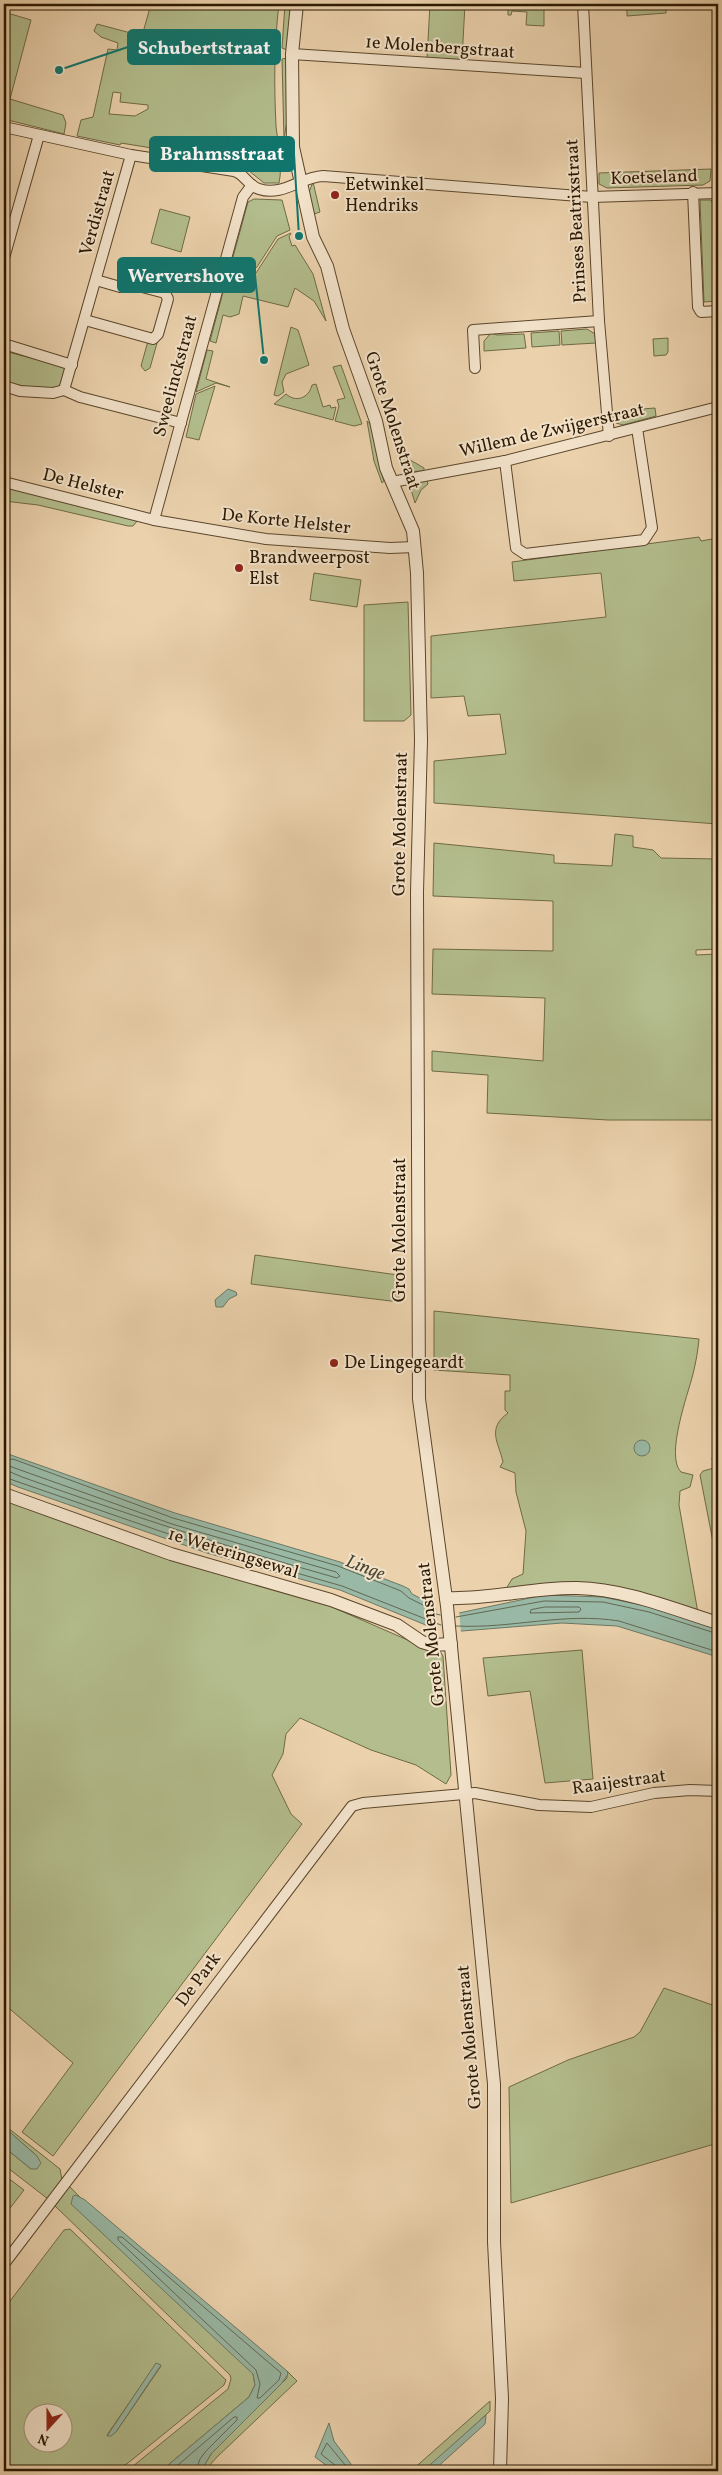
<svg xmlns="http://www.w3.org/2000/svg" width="722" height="2475" font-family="Vollkorn,serif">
<rect width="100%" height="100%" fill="#ebd2ad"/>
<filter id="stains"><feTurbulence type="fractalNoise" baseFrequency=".004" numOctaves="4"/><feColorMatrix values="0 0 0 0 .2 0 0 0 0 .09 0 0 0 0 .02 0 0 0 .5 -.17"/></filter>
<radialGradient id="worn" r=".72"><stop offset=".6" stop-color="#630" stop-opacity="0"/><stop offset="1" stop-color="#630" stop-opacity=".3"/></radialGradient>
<!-- green -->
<g fill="#b3bd8d" stroke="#6f6a46" fill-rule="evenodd">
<path d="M 151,4 L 279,4 C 274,44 274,86 276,126 C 278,145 283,164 279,183 L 264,183 L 238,162 L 121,143 L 120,145 L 77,136 L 81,120 L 93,117 L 108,49 L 117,50 L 118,43 L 101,37 L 94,31 L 97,24 L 142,36 ZM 113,92 L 121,93 L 120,102 L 148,105 L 148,109 L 135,116 L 109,114 Z"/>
<polygon points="285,4 293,4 287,50 282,48"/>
<polygon points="430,4 465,4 462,60 427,59"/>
<polygon points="508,4 544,4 544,26 526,25 527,12 512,11 511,15 508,15"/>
<polygon points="627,4 666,4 666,13 627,16"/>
<polygon points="4,12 31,20 10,99 63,115 66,123 64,134 4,119"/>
<polygon points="287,58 288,114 284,139 282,59"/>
<polygon points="711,169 710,181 703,185 607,188 599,184 599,173"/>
<polygon points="313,182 320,212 314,214 309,192"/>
<polygon points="254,199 282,200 290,230 277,236 257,267 247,276 242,276 240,280 227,279 248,202"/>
<polygon points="700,200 711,200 713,204 717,301 704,302"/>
<polygon points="160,209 190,217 181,252 151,243"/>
<polygon points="291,233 289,237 292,246 295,245 313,274 326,321 314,301 295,288 288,307 243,296 239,314 230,317 223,315 216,343 210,341 226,281 246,283 256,273 278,239"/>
<polygon points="291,327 298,330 309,365 286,374 282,382 284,392 278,396 274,395"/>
<polygon points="587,329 595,334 596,343 562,345 561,331"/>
<polygon points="559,331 560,345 532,347 531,333"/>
<polygon points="491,333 497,335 524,334 526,348 484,351 484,341"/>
<polygon points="668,338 668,352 666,355 654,356 653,339"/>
<polygon points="148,341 157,343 150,368 145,371 141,366"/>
<polygon points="207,350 213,351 206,379 230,387 216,383 196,392"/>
<polygon points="4,351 66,367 61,385 56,389 28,387 4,382"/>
<polygon points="341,365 362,424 354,426 335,421 339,406 337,400 345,398 333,367"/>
<path d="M 316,384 L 323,407 L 330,405 L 331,408 L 336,407 L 333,420 L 274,404 L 286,394 C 296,403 309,398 312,385 Z"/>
<polygon points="215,386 199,440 186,437 196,394"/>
<polygon points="655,408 656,416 623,425 616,423 616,411"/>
<path d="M 367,421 C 377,427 379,468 384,481 L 382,483 L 374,461 Z"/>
<polygon points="394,440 405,457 424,468 424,471 404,472"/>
<polygon points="427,480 428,484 421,490 415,503 410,486 414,482"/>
<polygon points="4,487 138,520 133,526 128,526 38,505 4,501"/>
<polygon points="699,537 701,541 718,538 718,824 434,803 434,761 506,754 500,714 468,716 464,696 431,698 431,636 606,617 601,573 514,581 512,562"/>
<polygon points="314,573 361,580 357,607 310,600"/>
<polygon points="408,602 411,715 404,721 364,721 364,605"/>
<polygon points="615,834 633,836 633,847 653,850 661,858 718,859 718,949 696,950 696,955 718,954 718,1120 608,1120 487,1113 488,1075 432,1071 432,1051 543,1061 545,998 432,994 433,949 553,951 553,901 433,896 434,843 554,855 554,863 612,866"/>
<polygon points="255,1255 398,1275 399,1302 251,1284"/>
<path d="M 434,1311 L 699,1339 C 698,1350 696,1362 693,1374 C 688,1394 665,1456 681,1472 L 693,1475 L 690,1487 L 680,1491 L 679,1505 L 698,1613 L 655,1599 L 506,1589 L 512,1579 L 523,1574 L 526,1531 L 516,1492 L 515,1473 L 500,1467 L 503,1462 C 499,1443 486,1429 508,1413 L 505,1410 L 505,1391 L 510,1391 L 510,1375 L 434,1370 Z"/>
<polygon points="718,1457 718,1554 714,1547 700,1475 703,1471 714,1468 712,1458"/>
<polygon points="4,1498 316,1600 426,1648 440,1651 443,1656 451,1775 446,1784 416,1765 371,1750 300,1718 286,1734 283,1754 272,1775 291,1814 302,1824 53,2156 22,2132 73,2063 4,2004"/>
<polygon points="582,1650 593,1779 545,1783 530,1691 488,1696 483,1658"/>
<polygon points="664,1988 718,2007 718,2143 511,2203 509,2087 568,2060 634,2037 640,2032"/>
<polygon points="8,2128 60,2169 62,2180 48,2199 4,2165 4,2147 31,2169 37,2156 7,2130"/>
<polygon points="4,2175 24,2190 4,2216"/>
<polygon points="69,2186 253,2374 255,2385 249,2397 167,2466 166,2471 127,2471 228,2389 231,2379 230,2375 55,2206"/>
<path d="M 70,2229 L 226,2380 L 224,2385 L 128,2463 L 114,2471 L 4,2471 L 4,2309 L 64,2230 ZM 156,2364 L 161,2366 L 116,2432 L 107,2435 ZM 32,2412 L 62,2412 L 62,2442 L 32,2442 Z"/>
<polygon points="287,2371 297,2381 217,2457 208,2467 208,2471 201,2471 211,2454 287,2378"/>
<polygon points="490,2401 490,2411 425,2471 411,2471"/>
</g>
<!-- water -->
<g fill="#99b8a5" stroke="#6d7863">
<polygon points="228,1289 236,1292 237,1295 229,1299 223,1307 216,1307 215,1300"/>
<circle cx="642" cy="1448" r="8"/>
<polygon points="8,1454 175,1513 340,1562 403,1586 409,1589 412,1594 426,1601 436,1609 459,1613 544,1595 603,1597 650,1607 718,1629 718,1657 617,1626 562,1623 462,1631 438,1630 340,1590 207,1553 18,1487 4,1481 4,1455"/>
<polygon points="4,2127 37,2156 41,2163 37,2169 31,2169 4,2147"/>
<polygon points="76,2195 85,2200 287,2371 288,2374 282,2383 211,2454 201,2471 166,2471 167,2466 249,2397 255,2385 253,2374 71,2204 73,2196"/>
<polygon points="156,2363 161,2365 116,2432 111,2436 107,2436"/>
<polygon points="486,2415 485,2424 433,2471 423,2471"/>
<polygon points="329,2423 334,2441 351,2464 351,2471 334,2471 315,2457"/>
</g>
<!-- pier -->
<polygon fill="#ebd2ad" points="436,1606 459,1610 461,1633 438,1632"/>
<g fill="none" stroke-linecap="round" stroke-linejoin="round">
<!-- shore -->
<g stroke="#626852" stroke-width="1">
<polyline points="4,1461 13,1459 173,1518 338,1566 401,1591 409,1598 423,1605 433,1613 440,1615"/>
<path d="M 9,1466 L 172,1524 L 336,1572 L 340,1576 L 337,1578 C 230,1548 126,1514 22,1477 L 8,1471 Z"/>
<polyline points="4,1477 209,1548 342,1586 441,1625"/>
<polygon points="545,1607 579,1607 581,1609 579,1612 530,1613 531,1610"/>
<polyline points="456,1617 544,1601 603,1602 649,1612 718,1634"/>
<path d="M 456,1626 C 511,1629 564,1612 619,1621 L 718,1652"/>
<polygon points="118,2237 122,2237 281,2373 279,2380 260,2398 257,2398 260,2384 256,2370 119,2241"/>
<polyline points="171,2471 234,2417 237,2417 237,2420 206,2451 200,2459 196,2471"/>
<polyline points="338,2471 336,2466 321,2454 327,2443 346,2466 347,2471"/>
</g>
<!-- minor casing -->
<g stroke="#5b462b" stroke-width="12">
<g id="minor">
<polyline points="583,4 599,321 609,436"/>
<polyline points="718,44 718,191"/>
<polyline points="292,54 586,73"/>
<path d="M 4,127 L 131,155 L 234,171 C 244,173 248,186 259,189 C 283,197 300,177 323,176 L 592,197 L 718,193"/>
<polyline points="693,192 698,307 701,312 718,311"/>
<polyline points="4,258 39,135"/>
<polyline points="85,320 153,339 158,334 168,299 165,293 127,283 120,287 96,280"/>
<polyline points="4,344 72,365"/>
<polyline points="475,368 473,330 599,321"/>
<polyline points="4,386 20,391 53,393 64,390 80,397 181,423"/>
<polyline points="64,390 131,155"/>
<polyline points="505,461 516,548 525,554 644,540 652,528 637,428"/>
<polyline points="4,482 154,520 266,539 390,548 415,547"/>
<polyline points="392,482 505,461 718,407"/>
<polyline points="154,520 243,197 252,185"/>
<polyline points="4,2264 352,1806 363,1803 475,1793 539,1805 591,1807 654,1793 690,1790 718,1791"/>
</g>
</g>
<!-- tertiary casing -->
<g stroke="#5b462b" stroke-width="14">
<g id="tertiary">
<polyline points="297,4 292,54 293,147 313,237 327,266 343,329 376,421 386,468 413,531 417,573 421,740 417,892 419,1399 447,1606 494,2084 494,2242 502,2398 500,2471"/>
<polyline points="4,1494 171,1554 331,1600 397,1625 422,1642 432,1645 451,1644"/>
<path d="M 446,1598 C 490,1600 533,1587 577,1588 C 625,1589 673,1609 718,1623"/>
</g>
</g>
<!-- minor -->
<use href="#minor" stroke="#f2e2ca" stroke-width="10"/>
<!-- tertiary -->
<use href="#tertiary" stroke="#f2e2ca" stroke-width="12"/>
</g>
<!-- markers -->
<g fill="#8f2418" stroke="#f2e2ca" stroke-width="2">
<circle cx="335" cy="195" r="5"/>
<circle cx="239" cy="568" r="5"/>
<circle cx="334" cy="1363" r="5"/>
</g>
<g text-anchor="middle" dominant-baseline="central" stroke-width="4" stroke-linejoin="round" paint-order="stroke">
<!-- street labels -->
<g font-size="18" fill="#2b1800" stroke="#f2e2ca">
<text transform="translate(440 48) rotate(4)">1e Molenbergstraat</text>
<text transform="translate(654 178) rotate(-2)">Koetseland</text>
<text transform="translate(98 213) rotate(-74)">Verdistraat</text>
<text transform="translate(577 221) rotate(-93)">Prinses Beatrixstraat</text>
<text transform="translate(176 376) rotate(-75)">Sweelinckstraat</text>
<text transform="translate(392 421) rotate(72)">Grote Molenstraat</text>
<text transform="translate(552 431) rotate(-13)">Willem de Zwijgerstraat</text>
<text transform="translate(83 485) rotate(14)">De Helster</text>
<text transform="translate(286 522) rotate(6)">De Korte Helster</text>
<text transform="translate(401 824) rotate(-89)">Grote Molenstraat</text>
<text transform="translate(400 1230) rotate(-90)">Grote Molenstraat</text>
<text transform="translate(233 1554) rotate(17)">1e Weteringsewal</text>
<text transform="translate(432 1634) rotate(-96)">Grote Molenstraat</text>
<text transform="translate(619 1783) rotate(-8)">Raaijestraat</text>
<text transform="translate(199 1980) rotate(-53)">De Park</text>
<text transform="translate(470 2037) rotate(-95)">Grote Molenstraat</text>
</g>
<!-- poi labels -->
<g font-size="18" fill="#2b1800" stroke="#f2e2ca" text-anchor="start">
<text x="345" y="185">Eetwinkel<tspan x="345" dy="21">Hendriks</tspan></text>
<text x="249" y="558">Brandweerpost<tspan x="249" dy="21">Elst</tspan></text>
<text x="344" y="1363">De Lingegeardt</text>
</g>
<!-- water labels -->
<g font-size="19" font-style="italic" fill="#4c4832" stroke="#f2e2ca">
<text transform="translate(365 1568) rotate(21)">Linge</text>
</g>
</g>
<!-- callouts -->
<path fill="none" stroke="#0f766e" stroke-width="2" d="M59 70L128 47M299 236L294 154M264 360L255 275"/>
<g fill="#0f766e" stroke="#f2e2ca" stroke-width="2">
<circle cx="59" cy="70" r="5"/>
<circle cx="299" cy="236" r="5"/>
<circle cx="264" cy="360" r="5"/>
</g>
<g fill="#0f766e" stroke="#0f766e" stroke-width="2">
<rect x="128" y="30" width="152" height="34" rx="5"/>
<rect x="150" y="137" width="144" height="34" rx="5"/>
<rect x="118" y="258" width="137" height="34" rx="5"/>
</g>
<g font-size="19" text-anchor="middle" font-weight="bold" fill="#fff">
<text x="204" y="54">Schubertstraat</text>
<text x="222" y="160">Brahmsstraat</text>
<text x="186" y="282">Wervershove</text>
</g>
<!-- margin -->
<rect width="722" height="2475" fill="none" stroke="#ebd2ad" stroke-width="20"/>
<rect x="5" y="5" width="712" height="2465" fill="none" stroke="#2b1800" stroke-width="2.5"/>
<rect x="10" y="10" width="702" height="2455" fill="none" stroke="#2b1800"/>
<!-- north arrow -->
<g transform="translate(48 2428) rotate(201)"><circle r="24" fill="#f2e2ca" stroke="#a29179"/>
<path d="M0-4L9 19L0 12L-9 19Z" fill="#8f2418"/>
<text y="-8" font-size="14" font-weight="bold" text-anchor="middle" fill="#2b1800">N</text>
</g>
<rect width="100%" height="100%" filter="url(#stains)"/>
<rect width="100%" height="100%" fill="url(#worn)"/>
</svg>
